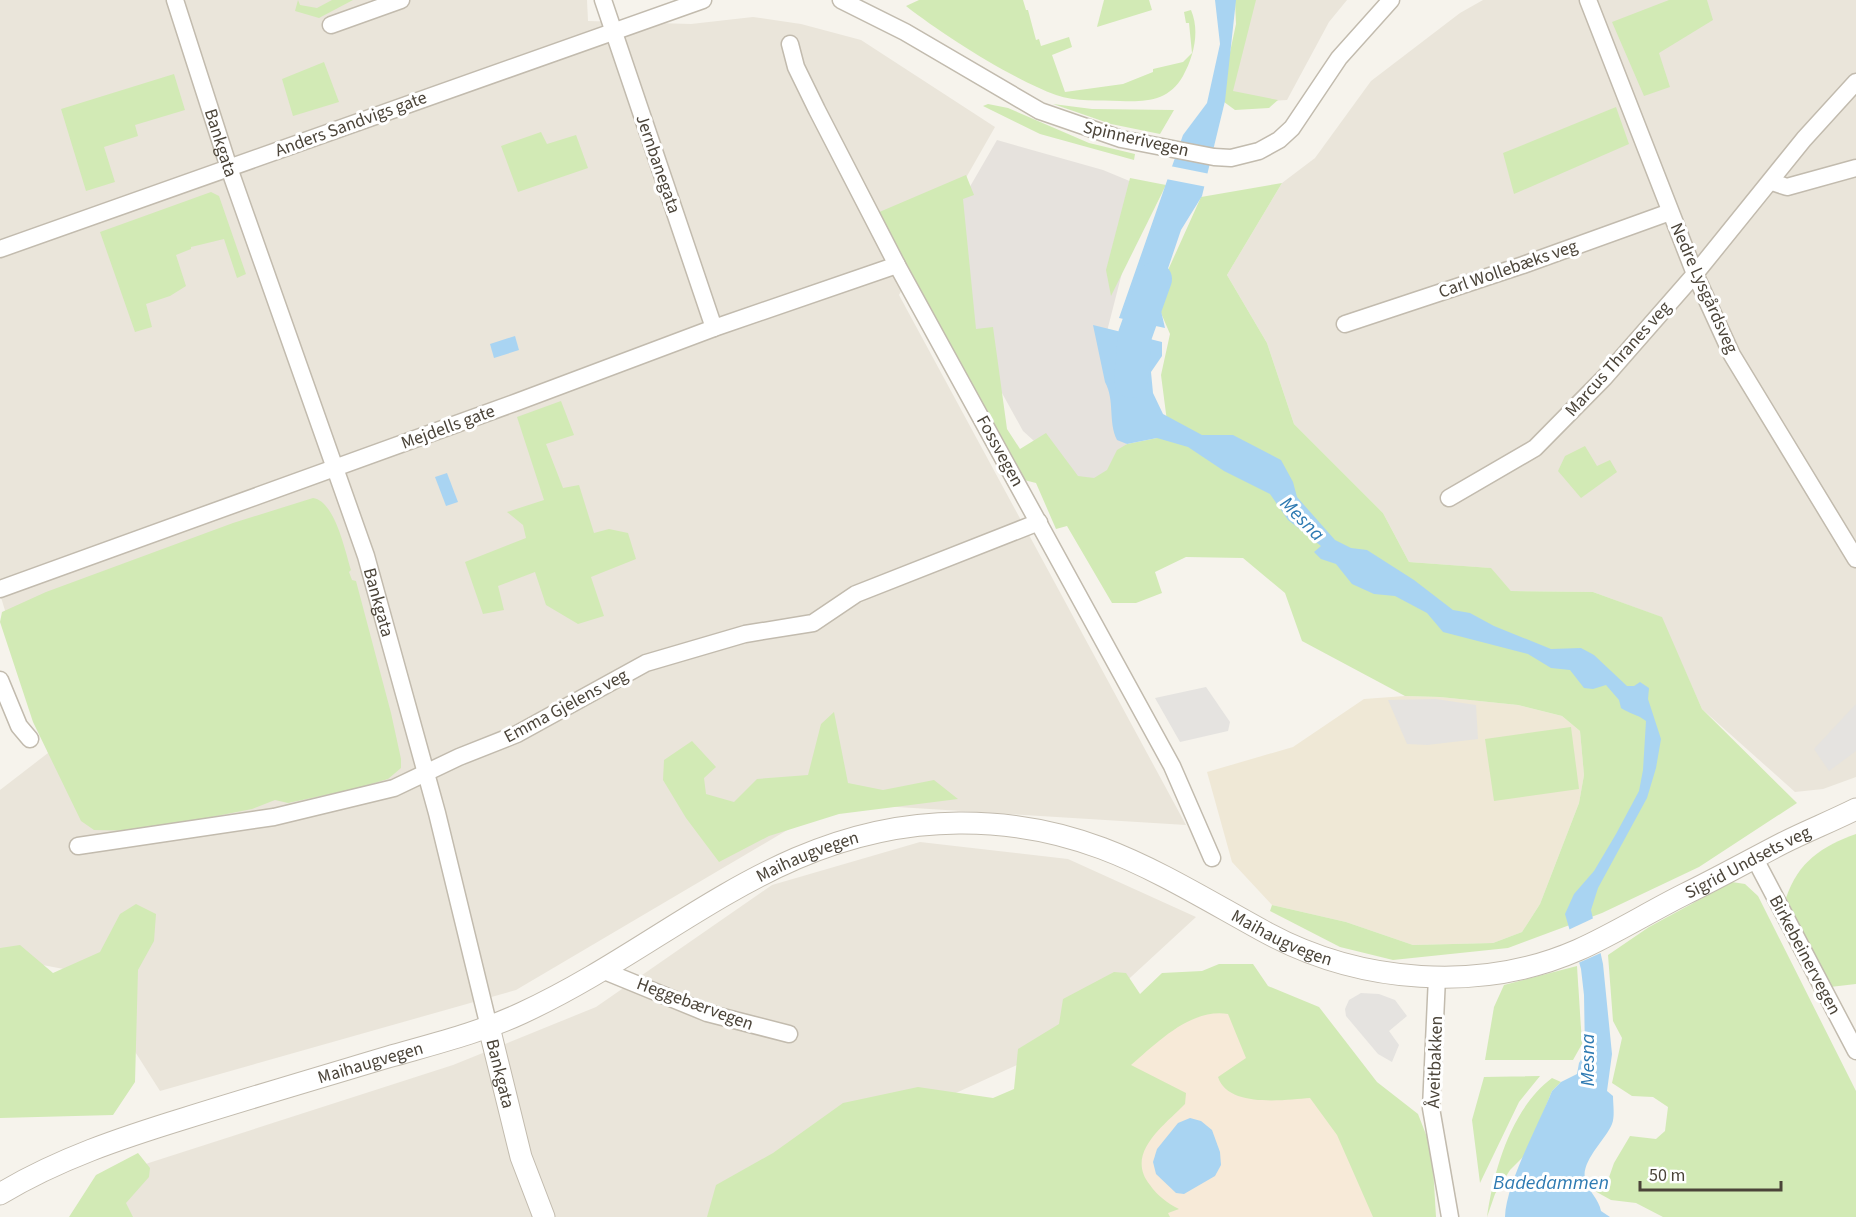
<svg xmlns="http://www.w3.org/2000/svg" width="1856" height="1217" font-family="'Source Sans 3',sans-serif">
<rect width="100%" height="100%" fill="#f6f3ec"/>
<!-- residential -->
<g fill="#eae5da">
<polygon points="0,0 587,0 588,21 691,24 753,17 801,24 861,40 995,127 899,295 1186,825 833,803 516,990 160,1091 85,973 0,957 0,790 48,753 0,594"/>
<polygon points="1250,0 1347,0 1329,22 1287,100 1270,101 1227,94"/>
<polygon points="1483,0 1856,0 1856,777 1823,789 1795,792 1702,709 1661,617 1593,592 1511,591 1490,568 1409,562 1383,513 1294,424 1267,343 1227,275 1282,183 1315,158 1371,81 1460,13"/>
<polygon points="920,842 1068,859 1196,917 1054,1048 742,1191 742,1217 123,1217 130,1169 453,1065 596,1007 772,885"/>
</g>
<!-- commercial -->
<polygon fill="#f7ead8" points="1215,996 1294,1040 1417,1217 921,1217"/>
<!-- industrial -->
<polygon fill="#e6e2dd" points="997,140 1103,170 1144,187 1104,343 1129,456 1086,488 1023,431 928,259"/>
<!-- education -->
<polygon fill="#efe8d6" points="1405,696 1440,697 1518,705 1562,716 1580,731 1584,775 1579,803 1540,904 1522,932 1493,943 1413,945 1346,922 1272,905 1232,862 1207,772 1293,747 1364,699"/>
<!-- green -->
<g fill="#d2eab5">
<polygon points="298,0 300,5 317,8 332,0 353,0 319,18 295,11"/>
<path d="M 919,0 L 1023,0 L 1026,10 L 1028,10 L 1036,40 L 1039,39 L 1041,46 L 1069,37 L 1072,47 L 1052,55 L 1065,92 L 1123,84 L 1153,72 L 1153,69 L 1183,62 L 1192,53 L 1189,23 L 1186,23 L 1184,12 L 1191,10 C 1200,31 1194,56 1183,76 C 1169,101 1146,102 1120,101 C 1099,100 1076,102 1056,95 C 1012,79 943,35 906,6 Z"/>
<polygon points="1104,0 1149,0 1152,10 1097,27"/>
<polygon points="1235,0 1256,0 1233,91 1278,100 1269,108 1235,110 1220,99 1236,24"/>
<polygon points="1669,0 1707,0 1713,20 1659,53 1670,87 1644,96 1612,22"/>
<polygon points="324,62 339,102 293,116 282,79"/>
<polygon points="174,74 185,110 135,125 138,136 104,147 115,182 86,191 61,109"/>
<polygon points="988,104 1008,108 1089,143 1135,154 1134,160 1040,134 983,106"/>
<polygon points="1053,104 1092,109 1174,110 1160,134 1111,124"/>
<polygon points="1616,107 1629,144 1514,194 1503,153"/>
<polygon points="541,132 547,144 576,135 588,168 518,192 501,146"/>
<polygon points="966,175 974,195 963,199 976,329 993,327 1007,429 1020,449 1046,433 1078,476 1094,478 1107,470 1117,450 1127,444 1157,438 1168,429 1161,375 1170,334 1155,299 1201,197 1282,183 1227,275 1267,343 1294,424 1383,513 1409,562 1491,568 1511,591 1593,592 1662,617 1702,709 1797,803 1699,867 1602,913 1508,948 1393,960 1340,947 1270,911 1272,905 1346,922 1413,945 1493,943 1522,932 1540,904 1579,803 1584,775 1580,731 1562,716 1518,705 1440,697 1405,696 1302,641 1285,593 1243,558 1186,557 1155,572 1162,593 1136,603 1112,603 1067,526 1056,529 1036,483 1024,480 877,213"/>
<polygon points="1130,178 1166,185 1111,296 1106,270"/>
<polygon points="211,192 219,196 246,274 237,278 224,239 191,247 191,249 176,255 186,286 170,296 146,304 152,327 135,332 100,232"/>
<polygon points="561,401 574,435 546,444 563,488 579,485 594,533 609,529 628,533 636,559 591,577 604,616 578,624 546,605 535,572 498,586 504,610 483,614 465,562 526,538 523,525 507,512 544,500 517,417"/>
<polygon points="1585,446 1597,466 1610,460 1617,472 1581,498 1558,471 1565,456"/>
<path d="M 313,498 C 335,501 345,551 351,570 L 349,572 L 352,580 L 356,581 L 391,713 L 401,759 L 401,768 L 388,779 L 354,789 L 288,803 L 275,800 L 252,809 L 141,831 L 94,830 L 81,821 L 33,722 L 0,622 L 2,612 L 46,592 L 233,523 Z"/>
<polygon points="834,712 848,783 883,790 934,780 958,799 839,814 769,836 719,862 686,818 663,780 664,760 692,741 716,767 704,778 706,794 734,802 757,779 808,775 821,724"/>
<polygon points="1571,727 1579,789 1494,801 1485,739"/>
<path d="M 1856,834 L 1856,984 L 1830,987 L 1786,898 C 1798,862 1822,846 1856,834 Z"/>
<polygon points="1732,882 1745,884 1758,896 1856,1091 1856,1217 1663,1217 1636,1203 1611,1200 1593,1190 1593,1180 1607,1183 1614,1163 1630,1136 1656,1139 1665,1131 1668,1107 1653,1097 1632,1096 1612,1083 1622,1038 1613,1021 1608,955 1649,927"/>
<polygon points="136,904 156,914 154,941 138,970 135,1082 113,1115 0,1118 0,948 20,945 53,973 100,952 120,914"/>
<path d="M 1219,964 L 1253,964 L 1268,986 L 1319,1007 L 1377,1082 L 1418,1114 L 1432,1150 L 1436,1217 L 1373,1217 L 1337,1135 L 1310,1098 C 1284,1100 1228,1108 1218,1077 L 1246,1058 L 1228,1014 C 1191,1008 1158,1042 1131,1065 L 1186,1093 L 1185,1104 C 1165,1125 1124,1153 1150,1185 C 1157,1195 1167,1203 1179,1209 L 1168,1213 L 1170,1217 L 707,1217 L 716,1185 L 773,1153 L 843,1103 L 918,1087 L 993,1098 L 1014,1089 L 1018,1049 L 1059,1024 L 1063,999 L 1114,972 L 1126,973 L 1140,994 L 1162,973 L 1202,971 Z"/>
<polygon points="1577,966 1582,1044 1573,1060 1485,1060 1494,1007 1504,985"/>
<polygon points="1540,1076 1519,1102 1480,1183 1472,1120 1484,1077"/>
<path d="M 1552,1078 L 1561,1082 L 1552,1091 L 1527,1153 L 1510,1170 L 1495,1194 L 1487,1217 C 1494,1168 1512,1108 1552,1078 Z"/>
<polygon points="138,1153 150,1168 149,1177 126,1203 133,1217 69,1217 96,1175"/>
</g>
<!-- parking -->
<g fill="#e5e3e0">
<polygon points="1206,687 1230,722 1228,731 1180,742 1155,698"/>
<polygon points="1436,699 1476,705 1478,739 1427,745 1407,744 1388,700"/>
<polygon points="1856,704 1856,751 1829,771 1814,749"/>
<polygon points="1361,993 1379,994 1395,1000 1407,1016 1389,1031 1399,1045 1392,1062 1378,1054 1346,1016 1345,1009 1349,1000"/>
</g>
<!-- water -->
<g fill="#a9d4f2">
<polygon points="1215,0 1236,0 1225,101 1202,196 1181,230 1158,298 1165,328 1119,318 1183,135 1207,103 1220,44"/>
<path d="M 1093,325 L 1162,342 L 1162,356 L 1151,372 L 1153,393 L 1163,414 L 1202,435 L 1233,435 L 1281,460 L 1293,482 L 1297,497 L 1335,540 L 1351,548 L 1367,550 L 1414,580 L 1453,610 L 1470,613 L 1494,626 L 1551,649 L 1581,648 L 1594,655 L 1627,686 L 1634,686 L 1640,682 L 1649,688 L 1648,699 L 1661,739 L 1656,768 L 1647,798 L 1598,888 L 1591,910 L 1603,964 L 1612,1054 L 1607,1091 L 1613,1096 C 1613,1104 1615,1116 1612,1124 C 1606,1139 1581,1161 1585,1179 C 1588,1191 1599,1199 1601,1211 L 1610,1217 L 1505,1217 C 1506,1183 1539,1124 1552,1091 L 1561,1082 L 1577,1074 L 1579,1063 L 1585,1053 L 1584,995 L 1581,969 L 1565,914 L 1574,894 L 1594,871 L 1616,834 L 1639,791 L 1643,770 L 1646,721 C 1637,714 1630,714 1621,708 L 1619,700 L 1606,685 L 1593,689 L 1584,688 L 1570,670 L 1551,668 L 1528,654 L 1443,632 L 1427,613 L 1395,596 L 1374,594 L 1352,584 L 1336,564 L 1321,559 L 1314,552 L 1321,546 L 1288,520 L 1270,494 L 1224,471 L 1188,447 L 1157,438 L 1127,444 L 1117,440 C 1108,422 1115,400 1105,382 Z"/>
<polygon points="515,336 519,350 494,358 490,344"/>
<polygon points="447,473 458,502 446,506 435,477"/>
<polygon points="1190,1118 1201,1121 1212,1130 1220,1152 1221,1165 1215,1176 1184,1194 1176,1193 1156,1174 1153,1162 1157,1149 1178,1123"/>
</g>
<!-- pier -->
<g fill="#f6f3ec">
<polygon points="1170,166 1210,174 1207,187 1166,179"/>
<polygon points="1596,917 1603,952 1576,964 1566,931"/>
</g>
<g fill="none" stroke-linecap="round" stroke-linejoin="round">
<!-- river -->
<polyline stroke="#a9d4f2" stroke-width="34" points="1131,381 1135,335 1155,279"/>
<!-- minor casing -->
<g stroke="#c2bbae" stroke-width="19">
<g id="minor">
<path id="s1" d="M 175,0 L 229,168 L 366,556 L 437,813 L 489,1027"/>
<polyline points="603,0 714,328"/>
<polyline points="841,0 905,32 1040,111 1121,139 1214,157 1231,158 1259,151 1279,140 1292,128 1339,58 1391,0"/>
<polyline points="1588,0 1695,274 1732,355 1856,559"/>
<polyline points="331,25 401,0"/>
<polyline points="790,44 796,67 817,110 897,265 1172,766 1212,858"/>
<polyline points="1772,182 1787,187 1856,168"/>
<polyline points="0,249 703,0"/>
<polyline points="1345,324 1523,265 1670,212"/>
<polyline points="1449,498 1535,448 1604,378 1695,274 1804,139 1856,82"/>
<polyline points="0,589 517,402 714,328 897,265"/>
<polyline points="0,680 19,726 30,739"/>
<polyline points="78,846 274,817 394,788 459,757 517,734 646,663 745,634 813,623 856,594 1039,522"/>
<polyline points="1755,859 1856,1051"/>
<polyline points="602,970 707,1013 789,1034"/>
<polyline points="1437,977 1431,1108 1450,1217"/>
</g>
</g>
<!-- tertiary casing -->
<g stroke="#c2bbae" stroke-width="23">
<g id="tertiary">
<path id="s2" d="M 489,1027 L 521,1157 L 544,1217"/>
<path id="s3" d="M 0,1194 C 58,1159 121,1138 186,1118 C 253,1097 321,1077 388,1057 C 433,1044 479,1033 522,1013 C 673,943 779,824 959,823 C 1086,822 1161,875 1267,933 C 1360,983 1480,993 1578,950 C 1614,934 1649,912 1685,894 C 1718,878 1750,860 1783,843 C 1807,831 1832,821 1856,809"/>
</g>
</g>
<!-- minor -->
<use href="#minor" stroke="#fff" stroke-width="16"/>
<!-- tertiary -->
<use href="#tertiary" stroke="#fff" stroke-width="21"/>
</g>
<g text-anchor="middle" dominant-baseline="central" stroke-width="6" stroke-linejoin="round" paint-order="stroke">
<!-- street labels -->
<g font-size="18" fill="#4b4439" stroke="#fff">
<text transform="translate(351 124) rotate(-20)">Anders Sandvigs gate</text>
<text transform="translate(1136 139) rotate(13)">Spinnerivegen</text>
<text stroke="none"><textPath href="#s1" startOffset="150">Bankgata</textPath></text>
<text transform="translate(658 164) rotate(71)">Jernbanegata</text>
<text transform="translate(1508 269) rotate(-19)">Carl Wollebæks veg</text>
<text transform="translate(1704 288) rotate(66)">Nedre Lysgårdsveg</text>
<text transform="translate(1618 359) rotate(-48)">Marcus Thranes veg</text>
<text transform="translate(448 427) rotate(-20)">Mejdells gate</text>
<text transform="translate(1000 451) rotate(61)">Fossvegen</text>
<text stroke="none"><textPath href="#s1" startOffset="636">Bankgata</textPath></text>
<text transform="translate(566 706) rotate(-28)">Emma Gjelens veg</text>
<text stroke="none"><textPath href="#s3" startOffset="880">Maihaugvegen</textPath></text>
<text stroke="none"><textPath href="#s3" startOffset="1881">Sigrid Undsets veg</textPath></text>
<text stroke="none"><textPath href="#s3" startOffset="1384">Maihaugvegen</textPath></text>
<text transform="translate(1805 955) rotate(62)">Birkebeinervegen</text>
<text transform="translate(695 1004) rotate(20)">Heggebærvegen</text>
<text stroke="none"><textPath href="#s3" startOffset="394">Maihaugvegen</textPath></text>
<text transform="translate(1435 1062) rotate(-88)">Åveitbakken</text>
<text stroke="none"><textPath href="#s2" startOffset="48">Bankgata</textPath></text>
</g>
<!-- water labels -->
<g font-size="20" font-style="italic" fill="#2e7ab2" stroke="#fff">
<text transform="translate(1302 519) rotate(45)">Mesna</text>
<text transform="translate(1588 1060) rotate(-90)">Mesna</text>
<text x="1551" y="1183">Badedammen</text>
</g>
</g>
<!-- scale -->
<path d="M1640 1181v9h141v-9" fill="none" stroke="#4b4439" stroke-width="3"/>
<text x="1649" y="1181" font-size="18" fill="#4b4439" stroke="#ffffff" stroke-width="4.5" paint-order="stroke">50 m</text>
</svg>
